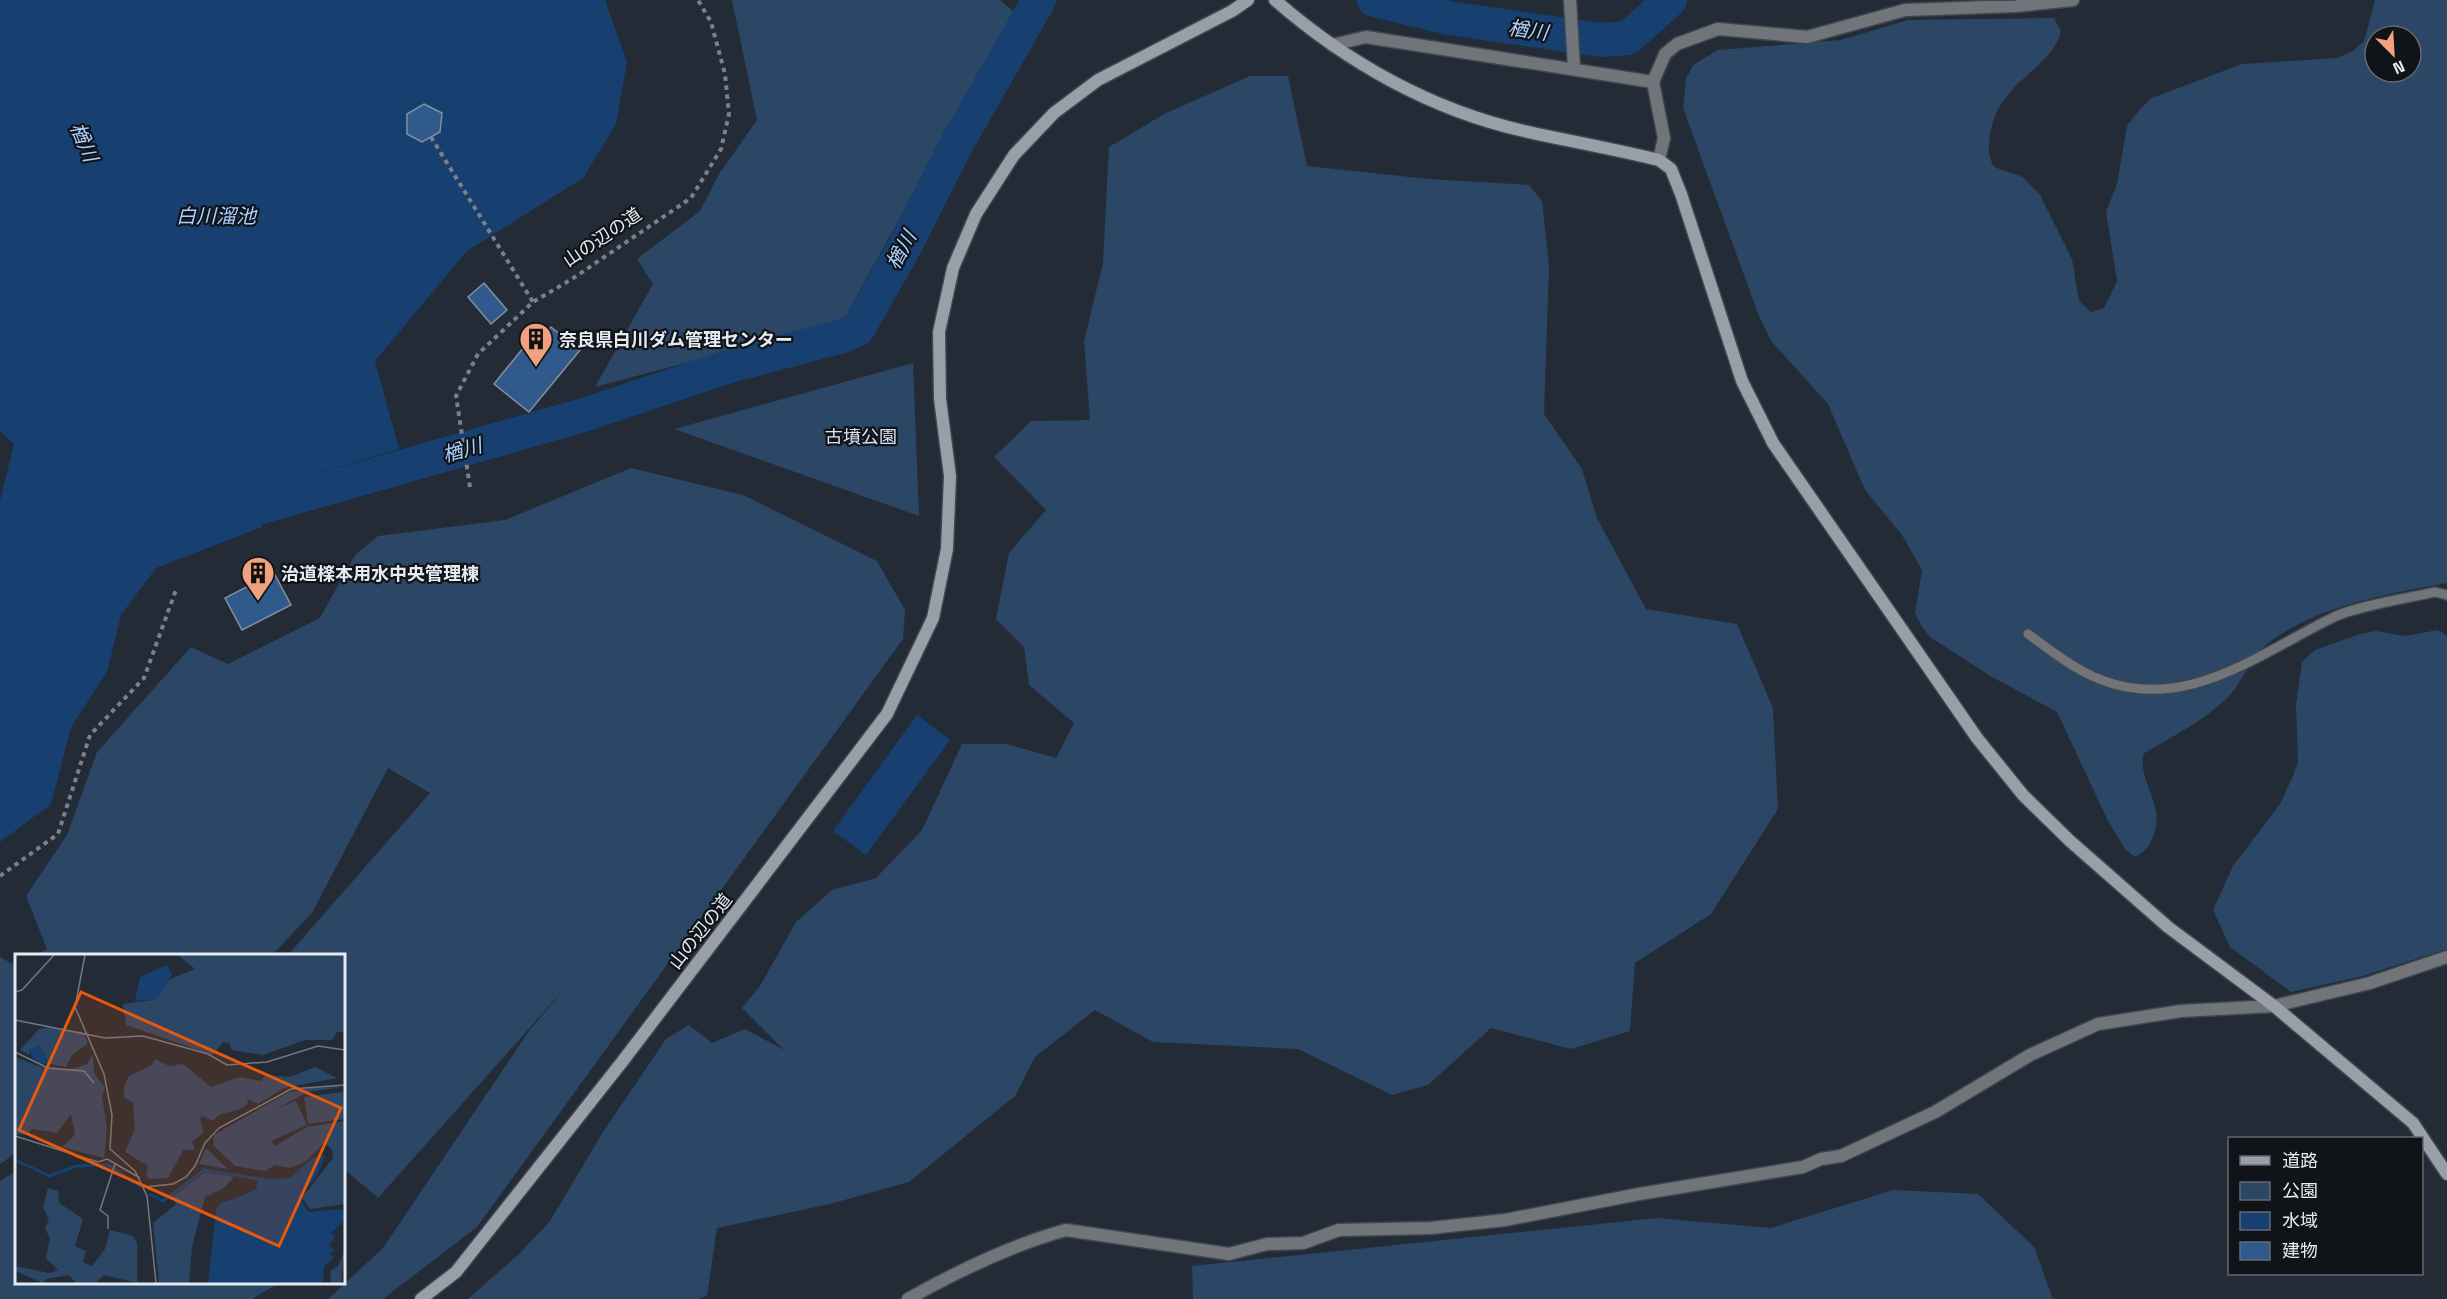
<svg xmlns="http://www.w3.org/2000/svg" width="2447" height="1299" font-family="'Space Grotesk','Noto Sans JP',sans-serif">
<rect width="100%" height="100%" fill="#232b36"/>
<!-- green -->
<g fill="#2c4666" fill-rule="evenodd">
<polygon points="732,0 1000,0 1014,12 843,321 595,387 653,284 637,259 700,211 719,174 757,120"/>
<path d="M 2375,0 L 2447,0 L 2447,583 C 2387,594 2321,605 2271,641 C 2253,653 2244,679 2230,695 C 2206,720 2173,736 2143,754 C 2139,786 2166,804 2153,837 C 2148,848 2146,851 2135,857 L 2125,849 L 2109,823 L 2057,712 L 1992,677 L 1930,637 L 1921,625 L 1915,613 L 1922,571 L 1916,559 L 1902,535 L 1865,490 L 1828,404 L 1772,342 L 1759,316 L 1683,108 L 1686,79 L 1693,65 L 1718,50 L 1841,40 L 1908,20 L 2054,18 L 2061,31 C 2051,72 1997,80 1990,136 C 1988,149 1988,155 1994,167 L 2023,177 L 2040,195 L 2072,259 L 2079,301 L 2091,312 L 2104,308 L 2117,281 L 2106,212 L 2117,184 L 2127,126 L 2140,109 L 2152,98 L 2242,64 L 2337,58 L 2353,51 L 2364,41 ZM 2375,36 L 2411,36 L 2411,72 L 2375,72 Z"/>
<polygon points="1250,76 1288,76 1307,166 1429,179 1529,185 1542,201 1549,266 1544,414 1582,469 1597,518 1646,609 1737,624 1773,708 1778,809 1711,914 1635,963 1630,1031 1571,1049 1491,1028 1428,1085 1392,1095 1298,1049 1153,1042 1095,1010 1035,1057 1015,1096 909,1182 830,1204 717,1228 707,1296 698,1299 468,1299 519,1254 550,1221 603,1132 666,1039 689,1025 712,1043 745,1029 784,1050 742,1008 760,986 796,922 832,890 876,878 922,830 962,744 1007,744 1056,758 1074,723 1029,685 1024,647 996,619 1009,553 1046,510 994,457 1031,421 1090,420 1084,341 1103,263 1109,147 1164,114"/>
<polygon points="913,363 919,516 674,429"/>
<polygon points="631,468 743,495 877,561 905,610 903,639 477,1227 383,1299 328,1299 383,1248 529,1031 567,986 378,1198 344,1169 344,956 288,955 430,793 388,768 312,913 272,955 36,955 47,949 26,896 67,835 97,752 191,647 228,664 320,618 355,555 378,536 505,520"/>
<polygon points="2438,630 2447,636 2447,949 2363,976 2291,992 2230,947 2213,910 2233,866 2280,804 2293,776 2298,762 2296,705 2302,662 2315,650 2360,634 2376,631 2405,636"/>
<polygon points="0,957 16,966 16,1153 0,1164"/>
<polygon points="16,1171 16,1282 279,1283 252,1299 0,1299 0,1181"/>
<polygon points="1893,1190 1978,1194 2034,1247 2053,1299 1193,1299 1192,1266 1657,1218 1771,1228"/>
</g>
<!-- water -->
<g fill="#174070">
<polygon points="0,0 605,0 627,62 616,124 583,178 467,251 375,361 399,449 253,492 262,527 156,568 121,615 107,672 71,727 51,804 0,842 0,501 14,444 0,431"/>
<polygon points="917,715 950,740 866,855 833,831"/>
</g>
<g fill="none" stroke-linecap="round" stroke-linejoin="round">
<!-- river -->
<g stroke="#174070" stroke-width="34">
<polyline points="1374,0 1449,18 1601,40 1628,38 1670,0"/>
<polyline points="231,482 244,512 587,414 733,365 843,336 858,329 905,246 956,145 1039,0"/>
</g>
</g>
<!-- building -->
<g fill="#315a8c" stroke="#858f9c" stroke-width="1.5">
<polygon points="424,104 442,113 440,132 422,142 407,134 407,114"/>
<polygon points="484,283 507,310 491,324 468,297"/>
<polygon points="551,327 580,350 529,412 494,384 524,347 531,352"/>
<polygon points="274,573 291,605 242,630 225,598"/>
</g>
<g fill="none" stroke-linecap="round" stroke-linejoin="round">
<!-- lane casing -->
<g stroke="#3e4650" stroke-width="12">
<path id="lane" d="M 2028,634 C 2047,648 2067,664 2088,674 C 2179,719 2256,655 2334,617 C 2357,606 2408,598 2435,592 L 2447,595"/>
</g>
<!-- street casing -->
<g stroke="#3e4650" stroke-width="15">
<g id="street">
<polyline points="1570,0 1574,68"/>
<polyline points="1332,45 1366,37 1653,82"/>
<polyline points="1659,160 1664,138 1653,82 1665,54 1677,44 1718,29 1807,37 1905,10 2016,6 2073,0"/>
<path d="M 908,1299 C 958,1271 1011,1245 1066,1230 L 1229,1254 L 1267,1244 L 1303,1243 L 1339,1230 L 1431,1228 L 1505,1220 L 1639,1194 L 1803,1167 L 1821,1159 L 1841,1156 L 1935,1112 L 2030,1055 L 2098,1024 L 2181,1011 L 2274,1006 L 2370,983 L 2447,957"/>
</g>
</g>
<!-- secondary casing -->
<g stroke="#3e4650" stroke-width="15">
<g id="secondary">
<path d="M 1275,0 C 1346,62 1431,110 1524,131 C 1569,141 1614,149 1659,160 L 1671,169 L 1681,194 L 1742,381 L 1773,443 L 1977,738 L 2023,795 L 2070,841 L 2168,927 L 2274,1006 L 2413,1123 L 2447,1174"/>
<polyline points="421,1299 456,1272 622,1062 887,714 933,618 947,549 950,476 940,399 939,332 953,268 976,214 1014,155 1054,113 1098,80 1232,11 1248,0"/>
</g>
</g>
<!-- path -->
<g stroke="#7b818a" stroke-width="4" stroke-dasharray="4.5 4.5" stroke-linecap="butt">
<polyline points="431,137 533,302"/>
<polyline points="470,487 456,396 478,354 533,302 572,279 691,198 721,149 729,114 725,74 711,22 698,0"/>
<polyline points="0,876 58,834 90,735 144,678 177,587"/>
</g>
<!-- lane -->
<use href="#lane" stroke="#71757a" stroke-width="9"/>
<!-- street -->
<use href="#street" stroke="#71757a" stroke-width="12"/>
<!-- secondary -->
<use href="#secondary" stroke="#989fa8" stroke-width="12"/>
</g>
<!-- icons -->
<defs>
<g id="building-pin" transform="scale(1.725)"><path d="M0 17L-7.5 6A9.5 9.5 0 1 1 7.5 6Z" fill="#f1a17d" stroke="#101318"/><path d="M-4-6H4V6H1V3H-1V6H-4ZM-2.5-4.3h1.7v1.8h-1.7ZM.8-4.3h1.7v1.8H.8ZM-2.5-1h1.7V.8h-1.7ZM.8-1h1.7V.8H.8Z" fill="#111"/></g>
</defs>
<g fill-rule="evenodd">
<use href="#building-pin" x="536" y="339"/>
<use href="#building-pin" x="258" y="573"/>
</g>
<g text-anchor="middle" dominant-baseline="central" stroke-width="4.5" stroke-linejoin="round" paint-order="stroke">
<!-- street labels -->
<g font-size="18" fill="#e6ebf2" stroke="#101318">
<text transform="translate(602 237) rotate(-34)">山の辺の道</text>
<text transform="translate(700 931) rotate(-52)">山の辺の道</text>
</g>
<!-- poi labels -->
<g font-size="18" font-weight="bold" fill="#e6ebf2" stroke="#101318" text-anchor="start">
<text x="559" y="339">奈良県白川ダム管理センター</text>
<text x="281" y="573">治道檪本用水中央管理棟</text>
</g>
<!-- park labels -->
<g font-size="18" fill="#d8e4f3" stroke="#101318">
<text x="861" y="436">古墳公園</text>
</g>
<!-- water labels -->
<g font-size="20" font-style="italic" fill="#acd0fe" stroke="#101318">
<text transform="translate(1528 30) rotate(8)">楢川</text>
<text transform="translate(84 142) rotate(67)">楢川</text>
<text x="216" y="216">白川溜池</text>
<text transform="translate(901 250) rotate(-61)">楢川</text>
<text transform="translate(462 450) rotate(-16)">楢川</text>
</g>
</g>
<!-- overview -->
<g transform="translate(15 954)">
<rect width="330" height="330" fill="#232b36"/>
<path d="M 163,1 L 330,1 L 330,78 L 322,78 L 317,86 L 290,86 L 248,101 L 217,96 L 214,89 L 208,88 L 198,101 L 111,71 L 108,50 L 137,46 L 155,25 L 180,15 ZM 35,73 L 68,78 L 72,86 L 72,90 L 57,101 L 51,113 L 35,110 L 27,97 L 15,95 L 14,101 L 5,96 L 24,75 ZM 78,100 L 79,119 L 90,134 L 87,142 L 92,175 L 89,204 L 47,193 L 60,181 L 56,160 L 42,179 L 17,175 L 11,181 L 0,180 L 0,103 L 23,112 L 53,116 L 72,110 ZM 140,105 L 154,112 L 168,110 L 196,133 L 224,123 L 246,127 L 251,121 L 275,123 L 300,113 L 322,124 L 269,134 L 243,150 L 232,145 L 233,150 L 223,156 L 206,160 L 197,167 L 188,162 L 185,164 L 188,179 L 177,188 L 180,196 L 168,196 L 153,224 L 135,225 L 131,223 L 133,212 L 110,198 L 120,175 L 118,149 L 109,143 L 109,133 L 114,122 L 136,112 ZM 328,133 L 293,138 L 261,155 L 281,147 L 292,171 L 256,187 L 260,192 L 292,173 L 329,167 L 330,257 L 329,250 L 295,255 L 287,244 L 318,204 L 317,195 L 309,189 L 290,208 L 275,214 L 260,211 L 250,217 L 220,212 L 198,191 L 199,181 L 272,139 L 293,134 ZM 328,138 L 330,165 L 293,170 L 289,143 ZM 191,194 L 213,215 L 184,210 ZM 190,218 L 219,223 L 209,234 L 190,243 L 177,293 L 174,329 L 144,329 L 138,269 L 161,250 L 157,243 ZM 33,234 L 43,237 L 44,249 L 68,265 L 60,292 L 71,297 L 68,308 L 77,312 L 90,295 L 95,276 L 118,282 L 122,289 L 122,329 L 89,321 L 81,329 L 61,329 L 54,321 L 31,325 L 28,329 L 0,317 L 0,312 L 34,319 L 43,316 L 31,304 L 35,285 L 30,274 L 34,265 L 28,253 ZM 330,296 L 326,329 L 315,329 L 316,316 L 323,312 Z" fill="#2c4666"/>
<path d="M 152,11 L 157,20 L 147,39 L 137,46 L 120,47 L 125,23 ZM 24,91 L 27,97 L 35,110 L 24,109 L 16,102 L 15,95 ZM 310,201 L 303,220 L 284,244 L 294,258 L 327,255 L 330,261 L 328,268 L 316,279 L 320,282 L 314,292 L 320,296 L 315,300 L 319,304 L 309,312 L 308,329 L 193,329 L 201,256 L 205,250 L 241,236 L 243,225 L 275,224 L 297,204 Z" fill="#174070"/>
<path fill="none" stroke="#174070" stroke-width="3" d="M 0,206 L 35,222 L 61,212 L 93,211 L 126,233M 134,240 L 148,247 L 189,216 L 263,228"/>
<path fill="none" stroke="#717881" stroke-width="1.5" d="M 70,1 L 60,53 L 89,120 L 97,161 L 95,195 L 120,217 L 132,242 L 141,329M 0,38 L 7,36 L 39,1M 0,66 L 90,84 L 128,82 L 193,100 L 212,111 L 252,108 L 303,92 L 330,96M 0,98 L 33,114 L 69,117 L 79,129M 0,182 L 83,208 L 92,205M 92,205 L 125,224M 130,233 L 158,230 L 171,223 L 180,212 L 190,189 L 204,174 L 276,135 L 330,131M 93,275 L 93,262 L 85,256 L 100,210"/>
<path fill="#e8590c" fill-opacity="0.15" stroke="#e8590c" stroke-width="3" d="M 66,38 L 326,154 L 264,292 L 4,176 Z"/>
<rect width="330" height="330" fill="none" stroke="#e6ebf2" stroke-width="3"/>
</g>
<!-- legend -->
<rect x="2228" y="1137" width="195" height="138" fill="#101318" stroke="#66696f" stroke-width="1.5"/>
<rect x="2240" y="1156" width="30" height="9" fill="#989fa8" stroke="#66696f" stroke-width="1.5"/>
<text x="2282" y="1167" font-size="18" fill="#e6ebf2">道路</text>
<rect x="2240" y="1182" width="30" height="18" fill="#2c4666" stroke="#66696f" stroke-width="1.5"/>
<text x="2282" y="1197" font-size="18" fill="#e6ebf2">公園</text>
<rect x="2240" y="1212" width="30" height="18" fill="#174070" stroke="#66696f" stroke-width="1.5"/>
<text x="2282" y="1227" font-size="18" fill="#e6ebf2">水域</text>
<rect x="2240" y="1242" width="30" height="18" fill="#315a8c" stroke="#66696f" stroke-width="1.5"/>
<text x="2282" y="1257" font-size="18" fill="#e6ebf2">建物</text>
<!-- north arrow -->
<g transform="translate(2393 54) rotate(156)"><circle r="28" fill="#101318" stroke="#66696f" stroke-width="1.5"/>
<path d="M0-4.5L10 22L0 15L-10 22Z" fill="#f1a17d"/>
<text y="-9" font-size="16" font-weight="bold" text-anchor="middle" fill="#e6ebf2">N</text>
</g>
</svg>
